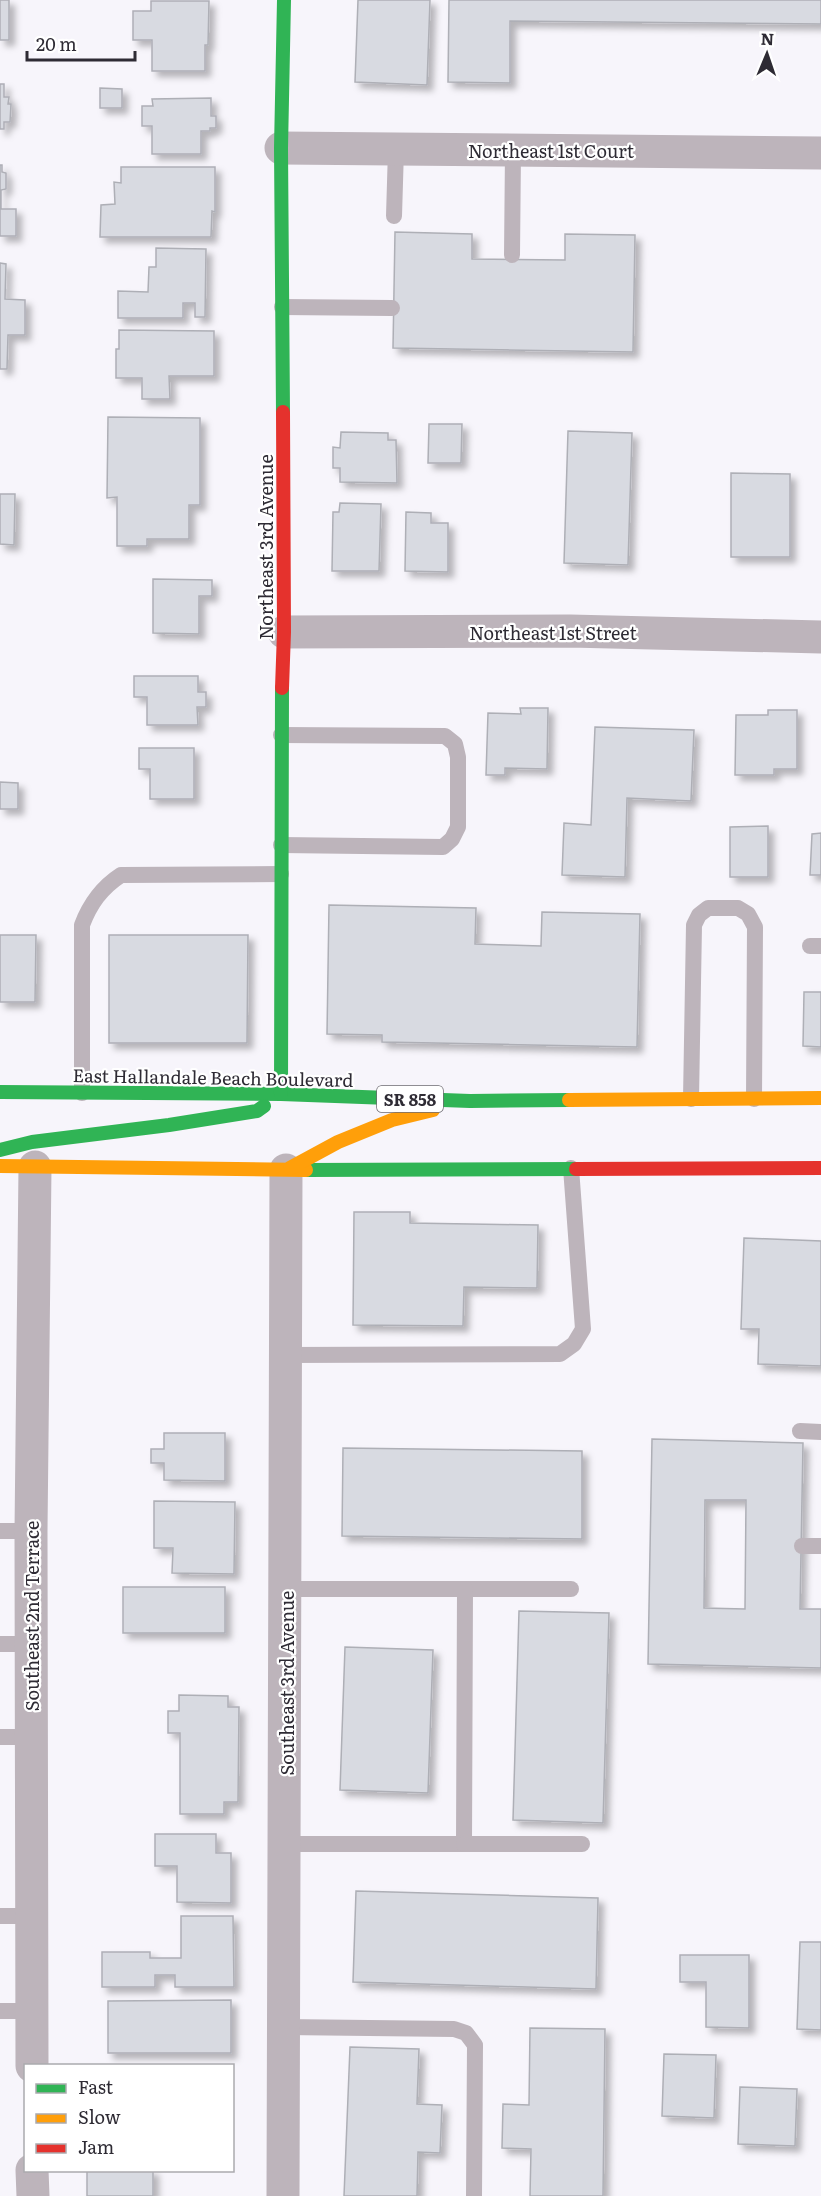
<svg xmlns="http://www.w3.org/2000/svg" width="821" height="2196" font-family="Literata,serif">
<defs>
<filter id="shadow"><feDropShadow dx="5.5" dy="5.5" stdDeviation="3" flood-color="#0004"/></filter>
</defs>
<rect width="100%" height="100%" fill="#f7f5fb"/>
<!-- building -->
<g fill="#d8dae1" stroke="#aeafb6" stroke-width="1.5" fill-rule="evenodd" filter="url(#shadow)">
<rect x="0" y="0" width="9" height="40"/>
<polygon points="358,0 430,0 427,85 355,82"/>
<polygon points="449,0 821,0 821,24 510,21 510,83 448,82"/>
<polygon points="151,1 209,1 208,45 205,45 205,71 152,71 152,40 133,40 133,11 151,11"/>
<polygon points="0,84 4,84 4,97 9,97 8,104 11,104 10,122 4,122 4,129 0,129"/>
<polygon points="100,88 122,89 122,108 100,108"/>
<polygon points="211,98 211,116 216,116 216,128 210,128 210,131 201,131 201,154 152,154 152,126 142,126 142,106 153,106 152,99"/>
<polygon points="0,165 2,165 2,172 6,173 6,189 1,190 1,209 16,209 16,236 0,236"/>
<polygon points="121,167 215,167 215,212 212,211 211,237 100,237 101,205 115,204 114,182 121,183"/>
<polygon points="395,232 472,234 472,259 565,260 565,234 635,235 633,352 393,348"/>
<polygon points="156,248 206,249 205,317 195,317 195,303 183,303 183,318 118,318 118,291 148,292 149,267 156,267"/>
<polygon points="0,263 6,264 5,299 25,300 25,335 8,335 7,369 0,369"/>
<polygon points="119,330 214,331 214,376 169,376 170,399 142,399 142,378 116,378 116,349 119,349"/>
<polygon points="108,417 200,418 200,505 189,505 189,539 147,539 147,546 117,546 117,497 107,498"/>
<polygon points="429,424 462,424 461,463 428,463"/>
<polygon points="568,431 632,433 628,565 564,563"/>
<polygon points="341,432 388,433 388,440 396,440 397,483 340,482 340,468 333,468 333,447 340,448"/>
<polygon points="731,473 790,474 790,557 731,557"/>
<polygon points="0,494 15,494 14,545 0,544"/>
<polygon points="340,503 381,504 379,571 332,571 333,512 339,512"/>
<polygon points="406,512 431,513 431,523 448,523 448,572 405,571"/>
<polygon points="153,579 212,580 212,596 199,596 199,634 153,633"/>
<polygon points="134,676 198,676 198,692 206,692 206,707 197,707 198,725 147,725 147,697 134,697"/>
<polygon points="520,708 548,708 547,769 505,768 505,775 486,775 488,713 521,714"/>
<polygon points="768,710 797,710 797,769 774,769 774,775 735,775 736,715 768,715"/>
<polygon points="595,727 694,730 691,801 627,798 625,877 562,875 564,823 591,825"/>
<polygon points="139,748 194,748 194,799 150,799 150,769 139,769"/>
<polygon points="0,782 18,783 18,809 0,809"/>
<polygon points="768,826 768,877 730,877 730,827"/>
<polygon points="821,833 821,875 810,875 812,834"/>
<polygon points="329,905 476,908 475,944 541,946 542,912 640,914 637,1047 382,1042 382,1035 327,1034"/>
<polygon points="0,935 36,935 35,1002 0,1002"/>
<polygon points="109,935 248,935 247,1043 109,1043"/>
<polygon points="804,992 821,992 821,1047 803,1046"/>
<polygon points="354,1212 410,1212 410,1223 538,1225 537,1288 464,1287 463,1326 353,1325"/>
<polygon points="744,1238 821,1241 821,1366 758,1364 759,1329 741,1329"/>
<polygon points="164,1433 225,1433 225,1481 164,1480 164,1463 151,1463 151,1449 164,1449"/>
<path d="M 652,1439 L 803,1443 L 800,1609 L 821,1609 L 821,1668 L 648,1664 ZM 705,1500 L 746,1500 L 745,1609 L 704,1608 Z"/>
<polygon points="343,1448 582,1451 582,1539 342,1536"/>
<polygon points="154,1501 235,1502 234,1574 172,1573 173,1548 154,1548"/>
<rect x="123" y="1587" width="102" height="46"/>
<polygon points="519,1611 609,1613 603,1823 513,1820"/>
<polygon points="345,1647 433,1650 428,1793 340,1790"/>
<polygon points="179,1695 228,1696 228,1707 239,1707 238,1802 224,1802 224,1814 180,1814 180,1733 168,1733 168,1711 179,1711"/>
<polygon points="155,1834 216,1834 216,1853 231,1853 231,1903 177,1902 177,1866 155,1866"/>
<polygon points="356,1891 598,1898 596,1989 353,1982"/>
<polygon points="181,1916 233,1916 234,1987 175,1987 175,1975 155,1975 155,1987 102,1987 102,1952 150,1952 150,1958 181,1958"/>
<polygon points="800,1942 821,1942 821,2030 797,2029"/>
<polygon points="680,1955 749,1955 749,2028 706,2027 706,1982 680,1982"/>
<polygon points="231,2000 231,2053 108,2053 108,2001"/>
<polygon points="530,2028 605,2029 603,2196 530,2196 531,2149 502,2148 503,2104 529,2105"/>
<polygon points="350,2047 419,2049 417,2104 442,2105 440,2153 418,2152 417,2196 344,2196"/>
<polygon points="664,2054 716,2055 714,2118 662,2116"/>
<polygon points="740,2087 797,2089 795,2146 738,2144"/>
<rect x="87" y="2170" width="66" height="26"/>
</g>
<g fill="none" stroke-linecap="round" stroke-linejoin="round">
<!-- lane -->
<g stroke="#bdb4bb" stroke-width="16">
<polyline points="394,216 396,149"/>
<polyline points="512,255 513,151"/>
<polyline points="282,307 392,308"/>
<polyline points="281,735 445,736 455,744 458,757 458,827 452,839 443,847 281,845"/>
<polyline points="810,946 821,946"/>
<path d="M 82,1093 L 82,925 C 90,904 101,888 121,875 L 281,874"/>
<polyline points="691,1099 694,925 699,915 708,908 738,908 748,914 755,927 754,1099"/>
<polyline points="286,1355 560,1354 574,1344 583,1329 571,1168"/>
<polyline points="800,1431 821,1432"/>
<polyline points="0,1531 31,1531"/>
<polyline points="802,1546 821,1546"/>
<polyline points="465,1589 571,1589"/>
<polyline points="0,1644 31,1644"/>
<polyline points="0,1737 31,1737"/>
<polyline points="285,1844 464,1844 465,1589 286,1589"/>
<polyline points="464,1844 582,1844"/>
<polyline points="0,1916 32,1916"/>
<polyline points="0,2011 32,2011"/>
<polyline points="284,2027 454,2029 466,2033 475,2045 474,2196"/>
</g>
<!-- street -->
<g stroke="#bdb4bb" stroke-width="33">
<polyline points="281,148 821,153"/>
<polyline points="284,632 570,631 821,637"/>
<polyline points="32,2066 31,1531 35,1167"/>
<polyline points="32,2170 33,2196"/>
<polyline points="283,2196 286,1170"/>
</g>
<!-- fast -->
<g stroke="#30b455" stroke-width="14">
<polyline points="283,412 281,148 284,0"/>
<polyline points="0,1092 281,1094 470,1101 569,1100"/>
<polyline points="281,1094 282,688"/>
<polyline points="0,1150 32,1142 169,1125 257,1111 264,1106"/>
<polyline points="306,1170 576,1169"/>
</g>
<!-- slow -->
<g stroke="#ff9f0a" stroke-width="14">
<polyline points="569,1100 821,1098"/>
<polyline points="0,1166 306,1170"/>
<polyline points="290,1168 338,1142 392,1120 433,1110"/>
</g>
<!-- jam -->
<g stroke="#e5322d" stroke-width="14">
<polyline points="282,688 284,632 283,412"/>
<polyline points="576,1169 821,1168"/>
</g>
</g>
<g text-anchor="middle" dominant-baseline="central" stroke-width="4.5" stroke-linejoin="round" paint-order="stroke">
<!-- shield labels -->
<rect fill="#fff" stroke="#6d6b71" stroke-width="1.5" x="377" y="1086" width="66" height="26" rx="4.5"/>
<g font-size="16" font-weight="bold" fill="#2e2b34">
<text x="410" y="1099">SR 858</text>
</g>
<!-- street labels -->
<g font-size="18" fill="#2e2b34" stroke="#fff">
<text x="551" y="150">Northeast 1st Court</text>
<text transform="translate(265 547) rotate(-90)">Northeast 3rd Avenue</text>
<text x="553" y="632">Northeast 1st Street</text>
<text transform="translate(213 1077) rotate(1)">East Hallandale Beach Boulevard</text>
<text transform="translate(31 1616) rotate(-90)">Southeast 2nd Terrace</text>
<text transform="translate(286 1683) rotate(-90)">Southeast 3rd Avenue</text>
</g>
</g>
<!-- legend -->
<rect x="24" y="2064" width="210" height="108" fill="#ffffff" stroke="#abaaae" stroke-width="1.5"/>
<rect x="36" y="2084" width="30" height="9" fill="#30b455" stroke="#abaaae" stroke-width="1.5"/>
<text x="78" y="2094" font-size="18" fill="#2e2b34">Fast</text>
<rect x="36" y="2114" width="30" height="9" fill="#ff9f0a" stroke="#abaaae" stroke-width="1.5"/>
<text x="78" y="2124" font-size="18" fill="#2e2b34">Slow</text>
<rect x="36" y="2144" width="30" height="9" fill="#e5322d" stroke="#abaaae" stroke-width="1.5"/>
<text x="78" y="2154" font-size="18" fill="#2e2b34">Jam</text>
<!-- north arrow -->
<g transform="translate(767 54) rotate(2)" stroke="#ffffff" stroke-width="4.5" paint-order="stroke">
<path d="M0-4.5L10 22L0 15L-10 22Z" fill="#2e2b34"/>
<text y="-9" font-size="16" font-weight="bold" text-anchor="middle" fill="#2e2b34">N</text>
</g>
<!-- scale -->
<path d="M27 51v9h108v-9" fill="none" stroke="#2e2b34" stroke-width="3"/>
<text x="36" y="51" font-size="18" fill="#2e2b34" stroke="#ffffff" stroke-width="4.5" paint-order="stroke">20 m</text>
</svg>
